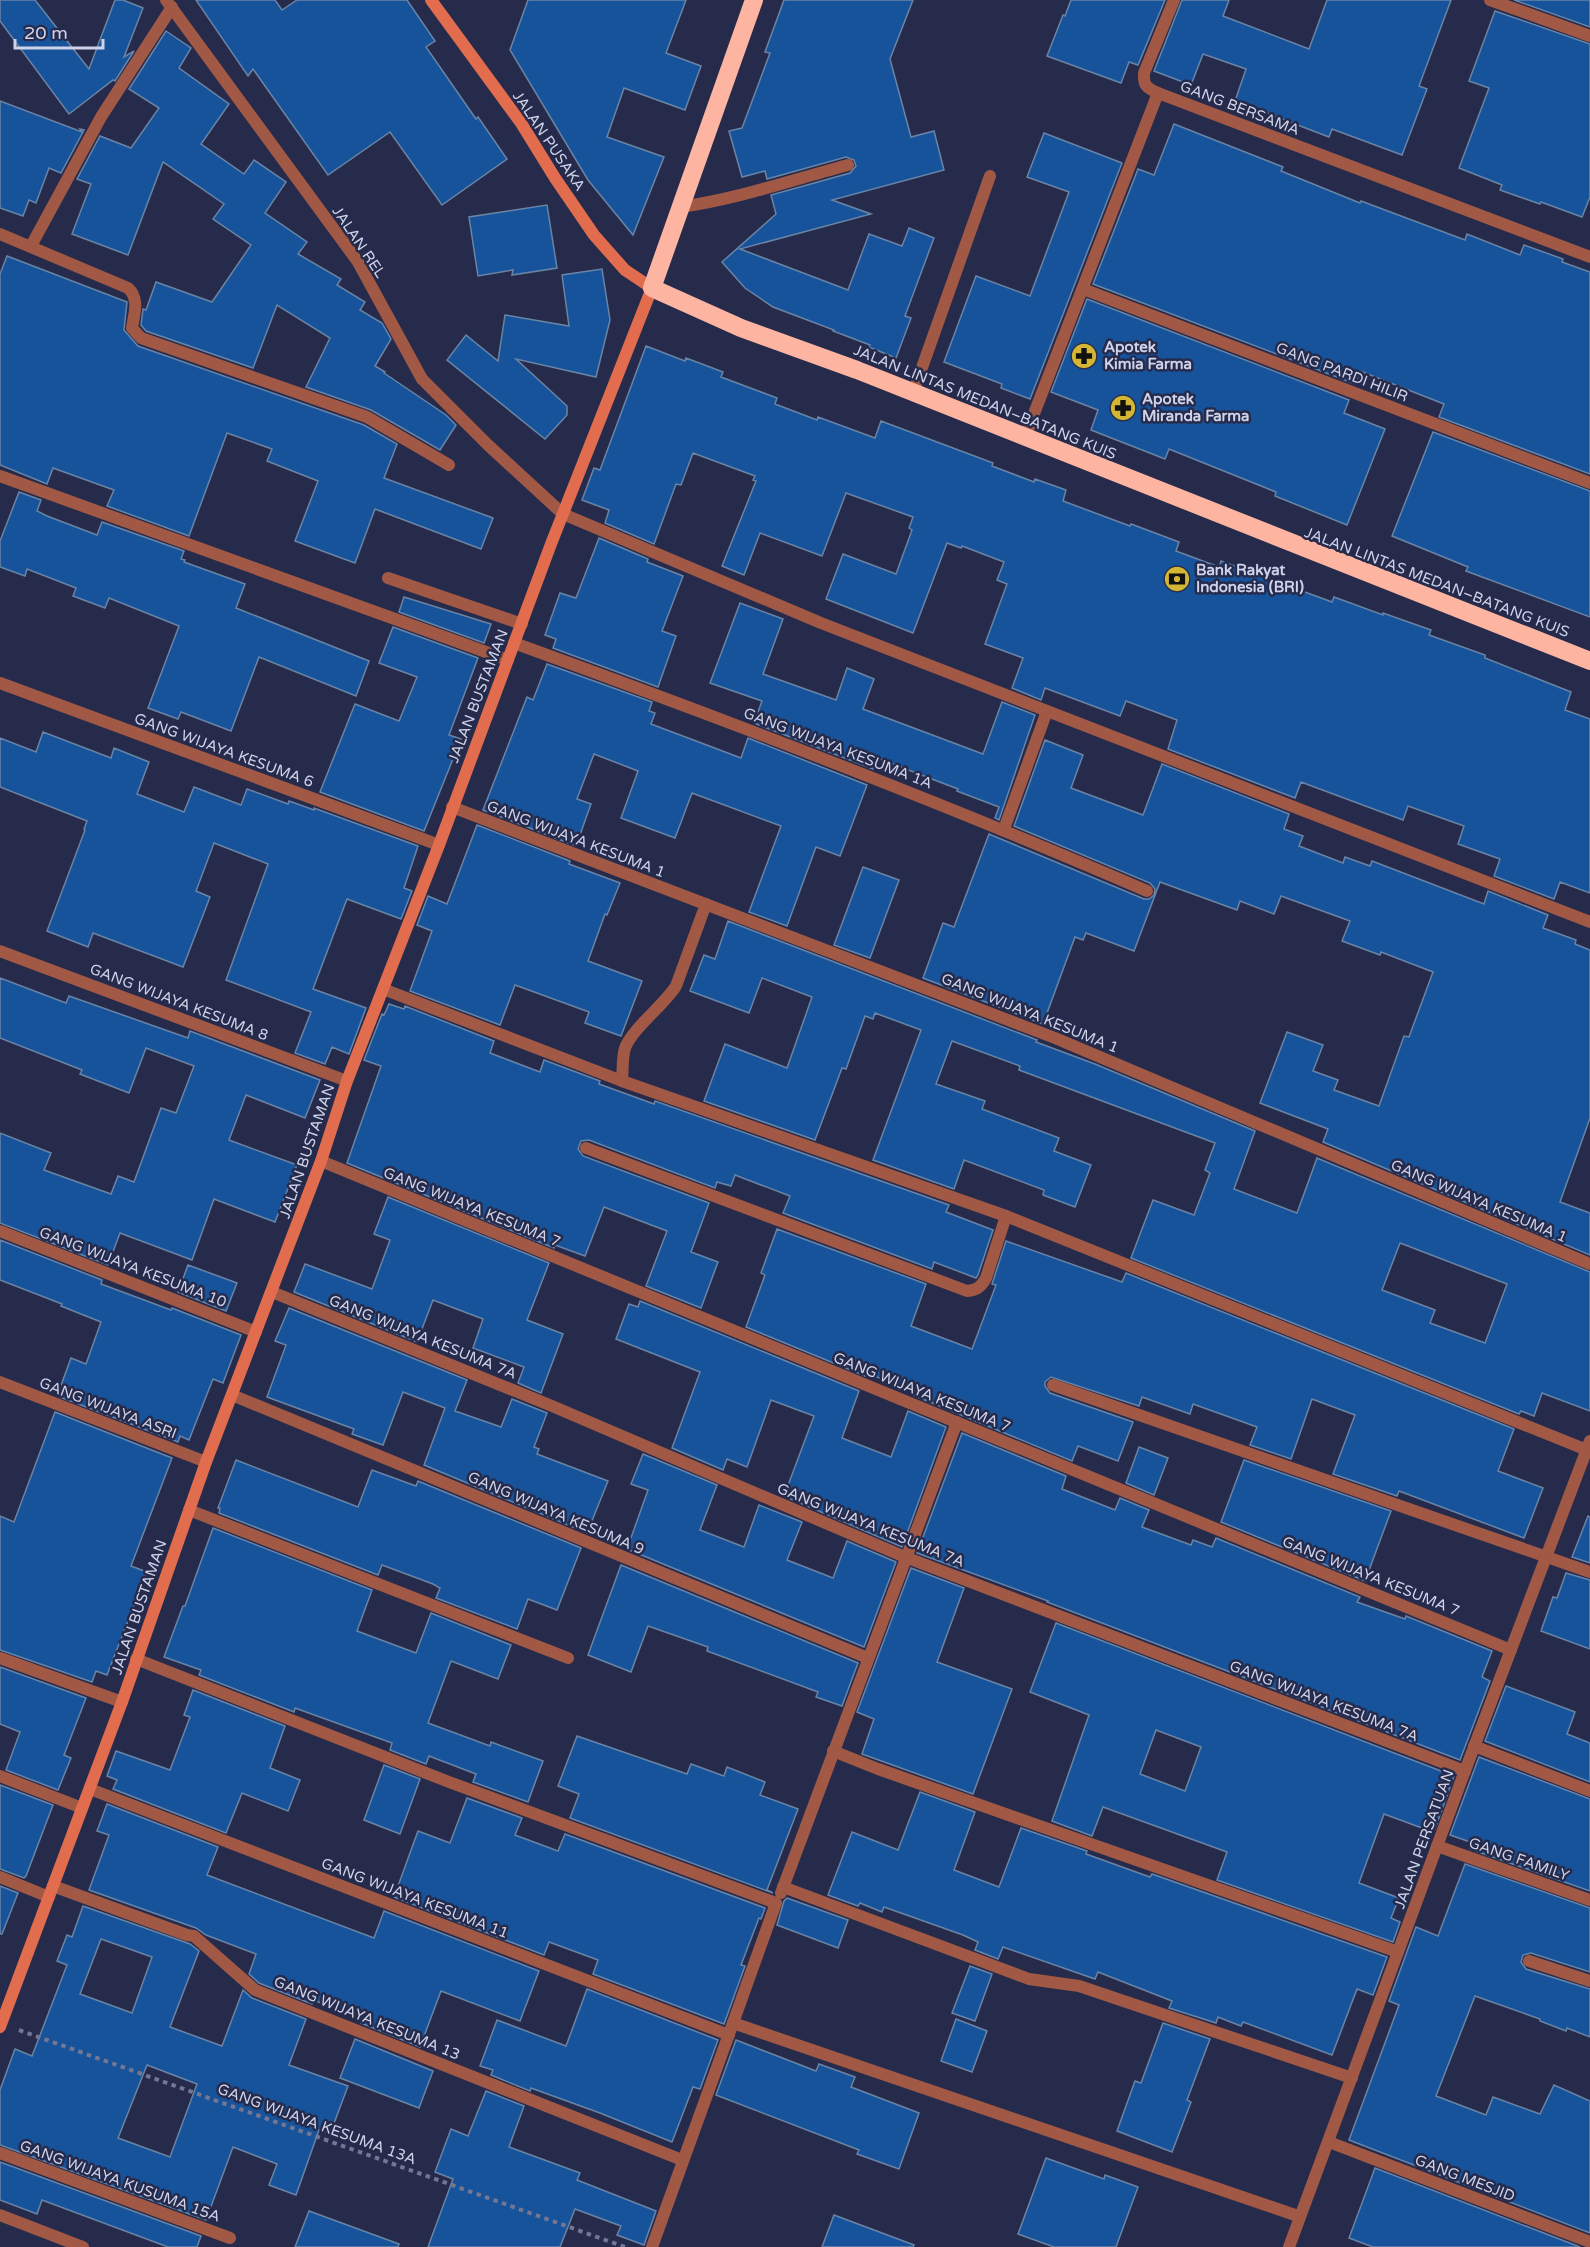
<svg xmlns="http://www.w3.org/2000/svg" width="1590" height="2247" font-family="'Varela Round',sans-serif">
<rect width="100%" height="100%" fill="#262b4c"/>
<!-- building -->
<g fill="#16539b" stroke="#6a84a6" stroke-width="1.5" fill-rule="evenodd">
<polygon points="0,0 35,0 89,69 115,0 123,0 143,8 124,57 134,51 115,81 113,80 69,114 0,21"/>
<polygon points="196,0 275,0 282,10 297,0 407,0 435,41 426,47 476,119 478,117 507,159 442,205 390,132 328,175 253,69 248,76"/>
<polygon points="528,0 686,0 666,53 701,66 685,110 624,88 607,137 664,157 633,235 588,180 510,50"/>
<polygon points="784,0 913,0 890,59 911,137 934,131 944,170 832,200 871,214 740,249 848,290 869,234 902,246 909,228 934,238 905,316 911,318 896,358 869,347 870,345 833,331 834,330 773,307 745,288 722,262 776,214 771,195 850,173 856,166 854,160 846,157 767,179 765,171 742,177 729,131 742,128 770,53 765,52"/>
<polygon points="1071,0 1165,0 1138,65 1129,62 1121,83 1047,56 1063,15 1065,16"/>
<polygon points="1182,0 1229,0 1223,16 1309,49 1327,0 1451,0 1419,86 1427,89 1402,155 1332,129 1329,137 1235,101 1246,69 1203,54 1191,85 1154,71"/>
<polygon points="1514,0 1590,0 1590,27"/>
<polygon points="1495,11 1590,44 1590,197 1582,217 1541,202 1540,204 1500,190 1502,185 1459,168 1489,88 1469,81"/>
<polygon points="166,31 191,48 179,68 229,104 201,144 244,174 254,160 286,182 265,213 307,242 298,254 341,279 337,285 365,302 360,310 382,323 391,339 375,366 385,372 384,373 446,415 456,425 440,450 371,410 306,387 330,338 277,305 253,368 146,331 141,325 143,309 146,310 156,282 212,302 251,245 213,219 224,204 163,162 128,255 72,234 91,184 77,179 100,136 131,148 159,108 129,89"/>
<polygon points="0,101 82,132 80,129 84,130 61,173 49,168 36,203 29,200 23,216 0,208"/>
<polygon points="1174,124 1283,167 1281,171 1360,203 1361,201 1465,240 1467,234 1520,255 1524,245 1563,259 1562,262 1590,272 1590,474 1439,417 1444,404 1360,371 1355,384 1093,284 1138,169 1154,175"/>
<polygon points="1044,133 1122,163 1030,399 1001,388 1002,384 944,362 976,276 1030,296 1069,192 1027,177"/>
<polygon points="547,205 557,268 512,275 513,270 478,276 469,217"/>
<polygon points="7,256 127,302 124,330 138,346 364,425 397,444 384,478 493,518 481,549 375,509 355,563 295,541 318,481 267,461 272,449 227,433 189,536 107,506 114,490 53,468 47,484 0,465 0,274"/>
<polygon points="602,269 610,320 596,377 516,359 567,406 567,415 545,439 447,360 466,335 498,361 505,315 569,326 562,275"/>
<polygon points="1087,299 1349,400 1344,413 1385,429 1347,525 1275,496 1276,492 1169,449 1165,459 1091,430 1098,410 1051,392"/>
<polygon points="646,346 685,361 686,358 723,372 721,377 777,398 775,404 817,420 818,417 875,438 881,421 993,463 992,466 1034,482 1035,479 1066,490 1063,501 1130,526 1131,524 1179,542 1176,551 1219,567 1221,561 1332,602 1334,597 1383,615 1383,613 1431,630 1429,635 1485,655 1485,658 1571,692 1565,710 1590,719 1590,893 1560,882 1554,899 1494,876 1500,859 1458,844 1464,826 1408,806 1403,820 1301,782 1295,798 1168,749 1177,720 1126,701 1120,716 1045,688 1041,700 1012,688 1023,658 985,644 1007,584 997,580 1004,562 962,546 961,548 947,543 913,633 826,599 843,554 896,574 912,530 909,528 913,517 846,493 822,556 760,533 744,575 722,566 756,481 753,480 755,476 693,453 681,485 676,484 654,544 605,523 609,510 582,500 594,468 600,470"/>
<polygon points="1433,432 1590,491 1590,617 1466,571 1468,567 1392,536"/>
<polygon points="19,492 41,500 37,511 47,516 97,535 102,522 184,551 181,559 185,560 184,562 245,584 236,608 369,661 356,696 259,657 231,731 181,712 178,719 148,708 179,626 109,598 105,608 73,596 76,588 27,569 25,576 0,567 0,541"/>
<polygon points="599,538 648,559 647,562 683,576 662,631 676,636 658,687 553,648 556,639 545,635 560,593 576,598"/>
<polygon points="404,597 491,624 484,643 399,612"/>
<polygon points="740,603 783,619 763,674 836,700 847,668 874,679 863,709 983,754 1002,702 1035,715 999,820 995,818 999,807 957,791 958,789 877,758 873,769 754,723 762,701 710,683"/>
<polygon points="393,627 478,658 449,735 461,739 424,831 320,792 355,704 399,721 417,677 379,663"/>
<polygon points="547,664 652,702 649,711 655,713 651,724 741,758 748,738 867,785 840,856 816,847 787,926 749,912 781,826 692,793 675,838 621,818 638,771 594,754 577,799 591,804 576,846 483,810 527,697 533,700"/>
<polygon points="43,732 111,758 114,748 149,762 137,794 184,812 194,787 241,805 247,789 288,804 289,801 314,810 314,808 418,846 404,888 412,891 401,919 347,899 313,989 366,1008 349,1054 332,1047 325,1064 295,1053 311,1012 226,980 268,864 214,843 196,891 210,897 183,967 93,933 88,947 47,931 85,830 84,829 87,821 0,787 0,738 36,752"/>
<polygon points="1045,740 1083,755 1071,788 1143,815 1162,764 1289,814 1284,829 1303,836 1299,846 1343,863 1345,857 1370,866 1372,861 1484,904 1488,891 1548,915 1543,928 1576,940 1575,944 1590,950 1590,1118 1560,1202 1590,1213 1590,1255 1323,1142 1328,1129 1260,1103 1287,1032 1323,1045 1313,1071 1338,1080 1334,1090 1379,1106 1404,1036 1409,1037 1433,972 1381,952 1380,955 1342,941 1350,921 1281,896 1274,914 1240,901 1237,910 1160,882 1134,951 1086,933 1083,940 1075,937 1043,1024 923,978 943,923 954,927 989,834 1144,899 1149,899 1154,895 1155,889 1150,883 1014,826"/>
<polygon points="477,825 570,861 569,864 620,883 607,915 605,914 588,961 642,981 621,1036 585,1023 589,1012 515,985 500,1025 410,991 432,931 417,925 428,896 447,904"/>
<polygon points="863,867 899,880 870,958 834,945"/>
<path d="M 728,921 L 1037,1040 L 1036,1042 L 1095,1064 L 1255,1131 L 1234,1189 L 1297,1213 L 1317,1158 L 1590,1272 L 1590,1411 L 1542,1393 L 1534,1416 L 1521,1411 L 1519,1414 L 1131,1258 L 1153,1200 L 1194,1215 L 1210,1173 L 1205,1170 L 1215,1143 L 1019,1070 L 1020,1066 L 952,1041 L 936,1084 L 985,1101 L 982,1109 L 1059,1138 L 1054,1151 L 1091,1165 L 1075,1207 L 1043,1195 L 1044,1190 L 964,1160 L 954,1189 L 873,1160 L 921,1030 L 875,1013 L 873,1019 L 865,1016 L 846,1069 L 842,1068 L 815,1140 L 704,1101 L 725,1044 L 787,1068 L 812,997 L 762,978 L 749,1013 L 690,991 L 704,955 L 715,959 ZM 1400,1243 L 1507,1284 L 1485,1343 L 1430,1323 L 1435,1310 L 1382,1290 Z"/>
<polygon points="0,978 66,1003 69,996 188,1038 190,1031 320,1080 305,1118 246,1095 229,1140 297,1165 275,1222 214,1199 192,1260 120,1233 108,1265 0,1223 0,1133 51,1153 44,1170 111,1194 118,1176 134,1182 161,1108 176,1113 194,1066 146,1048 129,1093 80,1074 82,1070 0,1038"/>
<polygon points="389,1004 404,1009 405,1006 494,1041 490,1053 540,1072 544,1060 600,1081 599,1084 654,1104 655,1101 949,1205 946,1212 993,1230 978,1275 976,1278 934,1262 932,1269 783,1213 790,1196 735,1175 731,1186 717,1182 715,1188 589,1140 581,1141 578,1149 583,1156 709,1203 691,1252 718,1262 701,1308 646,1286 667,1231 604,1207 585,1256 555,1245 554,1248 347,1163 381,1066 364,1060 382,1014 384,1015"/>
<polygon points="388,1197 549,1263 527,1320 563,1334 541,1393 518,1383 524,1367 473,1348 483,1319 433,1300 417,1342 294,1292 305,1264 372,1289 390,1240 374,1234"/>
<polygon points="777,1229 926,1284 911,1326 972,1349 996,1285 992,1284 1006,1241 1122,1282 1126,1273 1514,1429 1498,1471 1543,1488 1524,1538 1399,1491 1397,1496 1333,1474 1355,1415 1312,1399 1291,1459 1250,1445 1257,1427 1193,1404 1190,1414 1142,1397 1139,1406 1051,1377 1045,1382 1045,1386 1050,1393 1133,1422 1118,1461 1078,1446 1072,1461 913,1395 915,1391 866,1373 865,1376 746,1327 765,1275 761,1273"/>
<polygon points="0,1240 102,1280 101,1284 171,1310 172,1308 241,1335 223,1383 213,1379 189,1440 180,1436 178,1442 60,1397 63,1389 60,1388 71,1358 86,1364 101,1322 61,1306 62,1304 0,1280"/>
<polygon points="188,1265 237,1283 226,1311 178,1292"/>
<polygon points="640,1301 859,1391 842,1438 891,1457 908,1411 946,1427 902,1547 784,1496 814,1416 771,1400 747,1467 727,1459 723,1470 672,1448 700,1372 616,1339 629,1304 638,1307"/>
<polygon points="289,1308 467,1380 455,1411 501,1427 512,1399 547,1413 534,1447 539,1449 537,1454 608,1481 587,1533 424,1465 445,1408 403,1392 383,1445 352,1434 354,1429 267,1397 286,1345 275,1341"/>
<polygon points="55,1412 172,1458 131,1566 147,1572 107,1675 96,1671 92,1682 0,1650 0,1516 14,1522"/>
<polygon points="962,1433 1066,1476 1062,1489 1115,1510 1120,1498 1149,1510 1142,1527 1191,1545 1193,1540 1212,1547 1216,1538 1360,1597 1357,1602 1405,1619 1406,1616 1492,1651 1482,1677 1490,1681 1460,1760 1047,1602 1048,1601 917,1553"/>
<polygon points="1139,1447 1168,1458 1154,1495 1126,1483"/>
<polygon points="643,1454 717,1485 700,1530 744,1547 759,1505 802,1522 787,1560 833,1578 847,1541 896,1562 864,1647 627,1549 648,1490 631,1484"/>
<polygon points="236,1460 358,1507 372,1470 416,1486 418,1481 581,1548 557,1610 528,1599 517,1629 436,1598 440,1588 433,1584 382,1565 378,1575 219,1513 220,1508 218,1508"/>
<polygon points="1244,1460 1391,1511 1365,1581 1221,1522"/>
<polygon points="1588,1516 1590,1517 1590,1563 1572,1557"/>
<polygon points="213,1528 372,1590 357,1631 416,1653 431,1613 511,1645 498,1679 451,1661 428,1723 490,1746 491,1742 543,1761 528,1802 473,1782 476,1774 429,1756 426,1764 390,1750 392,1743 295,1708 294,1712 199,1675 201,1670 164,1657 183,1606 185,1606"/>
<polygon points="621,1565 858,1663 842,1706 816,1697 818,1692 707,1651 708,1647 648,1626 631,1672 588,1655"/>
<polygon points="911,1568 964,1588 937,1662 1012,1689 973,1794 862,1754 874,1719 857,1712"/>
<polygon points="1566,1573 1590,1580 1590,1649 1541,1631 1553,1597 1557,1598"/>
<path d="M 1056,1623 L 1454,1776 L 1435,1829 L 1424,1825 L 1422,1828 L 1384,1814 L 1359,1883 L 1399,1898 L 1391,1918 L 1400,1922 L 1393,1942 L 1217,1880 L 1227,1852 L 1103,1807 L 1092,1836 L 1052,1821 L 1089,1715 L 1030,1692 ZM 1156,1730 L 1201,1747 L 1185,1791 L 1140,1774 Z"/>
<polygon points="0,1667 86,1698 64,1755 71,1758 58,1790 6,1770 20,1732 0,1724"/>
<polygon points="1506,1686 1575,1712 1567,1734 1590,1743 1590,1782 1485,1741"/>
<polygon points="193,1690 285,1726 270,1768 300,1780 288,1811 242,1793 226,1833 113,1789 117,1780 107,1776 116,1751 170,1770 190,1717 184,1715"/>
<polygon points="577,1736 687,1774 691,1764 724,1776 727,1767 765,1782 760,1795 798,1809 767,1890 773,1893 570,1818 579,1794 558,1786"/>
<polygon points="1479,1757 1590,1799 1590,1891 1470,1849 1473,1843 1450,1835"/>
<polygon points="384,1765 420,1779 400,1834 364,1820"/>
<polygon points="0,1785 53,1805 26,1876 24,1878 0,1869"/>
<polygon points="920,1792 975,1812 954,1870 999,1887 1021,1828 1087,1851 1086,1854 1150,1877 1152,1874 1387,1957 1373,1995 1357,1989 1332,2055 1243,2022 1241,2026 1218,2017 1216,2023 1169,2008 1172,2001 1098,1972 1095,1979 1003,1947 998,1959 975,1950 978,1942 963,1935 884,1907 882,1912 860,1903 858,1906 828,1895 852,1832 898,1850"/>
<polygon points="467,1798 522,1818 515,1835 558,1851 565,1834 765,1908 761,1919 759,1918 741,1965 745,1966 724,2024 593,1974 598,1960 549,1942 544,1955 394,1897 418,1831 450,1843"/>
<polygon points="107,1804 218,1847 207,1875 374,1938 384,1911 539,1971 520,2021 441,1991 420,2047 361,2023 363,2018 313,2000 312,2004 259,1983 249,1974 256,1954 206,1935 196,1928 89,1890 109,1835 97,1831"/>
<polygon points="1465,1864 1590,1908 1590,1972 1531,1953 1523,1955 1521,1962 1526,1969 1590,1989 1590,2037 1567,2028 1566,2031 1540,2021 1540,2019 1475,1996 1436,2096 1486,2115 1493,2097 1540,2114 1554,2085 1590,2101 1590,2233 1349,2140 1399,2005 1389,2001 1416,1927 1438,1936"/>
<polygon points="0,1886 18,1893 2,1934 0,1934"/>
<polygon points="787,1898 848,1920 838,1948 777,1925 784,1901"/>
<path d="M 83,1906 L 190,1944 L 199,1951 L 170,2027 L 222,2046 L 243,1990 L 252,1998 L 306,2019 L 289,2065 L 348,2086 L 330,2134 L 319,2130 L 296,2195 L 269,2185 L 277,2164 L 233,2147 L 206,2220 L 0,2145 L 0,2090 L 15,2049 L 32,2056 L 67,1965 L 57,1961 L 67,1935 L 72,1937 ZM 101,1939 L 152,1957 L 132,2013 L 80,1994 ZM 147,2065 L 197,2084 L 170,2157 L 118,2138 Z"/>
<polygon points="970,1966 992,1974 975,2021 952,2013"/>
<polygon points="587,1989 718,2040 700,2089 693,2087 672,2142 600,2113 531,2088 530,2091 491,2075 493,2070 480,2066 497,2020 566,2046"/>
<polygon points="956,2019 987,2031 972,2072 941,2061"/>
<polygon points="1163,2023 1210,2039 1187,2100 1191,2102 1172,2152 1117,2131 1135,2081 1141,2083"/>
<polygon points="355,2039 433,2071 419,2108 340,2078"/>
<polygon points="736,2040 816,2071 819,2064 855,2077 851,2087 919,2113 899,2169 857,2154 859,2150 716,2095"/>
<polygon points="486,2091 524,2106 509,2147 580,2173 577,2180 656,2211 644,2245 617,2235 621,2226 575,2209 560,2247 428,2247 453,2179 435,2172 451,2129 468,2136"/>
<polygon points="1046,2158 1104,2179 1105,2175 1138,2187 1116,2247 1054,2247 1018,2234"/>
<polygon points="0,2162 201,2236 197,2247 168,2247 42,2200 37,2214 0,2200"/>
<polygon points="1375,2168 1580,2247 1373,2247 1349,2238"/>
<polygon points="309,2211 399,2244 398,2247 295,2247"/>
<polygon points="834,2215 914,2245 913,2247 822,2247"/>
</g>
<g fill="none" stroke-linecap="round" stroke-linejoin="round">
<!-- path -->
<polyline stroke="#737793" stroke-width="4" stroke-dasharray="4.5 4.5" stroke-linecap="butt" points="19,2030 625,2247"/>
<!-- lane -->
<g stroke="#a15845" stroke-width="12">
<path d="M 680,207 C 737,199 792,180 848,165"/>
<polyline points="913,393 990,176"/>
<polyline points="388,578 522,624"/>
<polyline points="0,1776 82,1808"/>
</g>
<!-- street -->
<g stroke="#a15845" stroke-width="12">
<polyline points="166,0 358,262 422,379 488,445 563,514 821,623 1590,922"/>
<polyline points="1490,0 1590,36"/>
<path d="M 1158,93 C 1147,88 1143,86 1144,73 L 1174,0"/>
<path d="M 0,234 L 128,288 C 140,299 134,314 132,328 L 141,338 L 367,417 L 449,465"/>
<polyline points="31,246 101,117 172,7"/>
<polyline points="1083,289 1590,483"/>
<polyline points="1025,437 1158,93 1590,257"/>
<polyline points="0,476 508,660"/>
<path d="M 514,643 C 727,720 939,801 1147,891"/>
<polyline points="0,683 439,845"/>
<polyline points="452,807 1055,1038 1590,1264"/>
<polyline points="1004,829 1047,711"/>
<polyline points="0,951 347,1081"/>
<polyline points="383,989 622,1081 1006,1216 1587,1450"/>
<path d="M 622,1081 C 623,1070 622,1058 625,1048 C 632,1029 664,1005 676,986 L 706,904"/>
<path d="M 586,1148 L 967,1291 C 977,1290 981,1287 986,1278 L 1006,1216"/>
<polyline points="321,1161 1511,1650"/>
<polyline points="0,1231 256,1332"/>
<polyline points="272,1292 552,1406 905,1557 1465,1771"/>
<polyline points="0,1382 206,1462"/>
<polyline points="1053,1385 1590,1572"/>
<polyline points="232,1395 868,1658"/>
<polyline points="189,1510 568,1658"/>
<polyline points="0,1658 122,1702"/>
<polyline points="136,1659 449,1782 776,1903 733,2023"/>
<polyline points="1474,1746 1590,1791"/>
<polyline points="833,1751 878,1769 1398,1952"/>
<polyline points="90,1789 729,2035"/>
<polyline points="1437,1846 1590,1900"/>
<polyline points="0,1877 49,1897"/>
<polyline points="53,1886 187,1935 194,1936 255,1990 682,2160"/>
<polyline points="783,1887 1029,1979 1079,1986 1352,2078"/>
<polyline points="781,1893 957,1422"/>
<polyline points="1529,1961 1590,1981"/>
<polyline points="1329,2142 1590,2242"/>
<polyline points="0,2153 230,2238"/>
<polyline points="0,2215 83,2247"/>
<polyline points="652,2247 733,2023 1298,2216"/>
<polyline points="1289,2247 1460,1784 1590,1441"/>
</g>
<!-- secondary -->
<polyline stroke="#e16c4e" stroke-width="12" points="0,2027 122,1702 206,1462 321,1161 347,1081 439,845 551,544 652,288 625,270 594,235 555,178 521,123 431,0"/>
<!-- highway -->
<polyline stroke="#fdb4a1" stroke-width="18" points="754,0 652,288 741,328 857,370 1590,661"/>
</g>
<!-- icons -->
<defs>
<g id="pharmacy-disc" transform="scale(1.35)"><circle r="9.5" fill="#d4b635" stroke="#262b4c"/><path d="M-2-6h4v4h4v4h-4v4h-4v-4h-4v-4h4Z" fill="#111"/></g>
<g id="bank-disc" transform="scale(1.35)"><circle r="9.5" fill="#d4b635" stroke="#262b4c"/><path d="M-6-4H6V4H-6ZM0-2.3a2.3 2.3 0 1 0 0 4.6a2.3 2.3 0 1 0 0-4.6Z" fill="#111"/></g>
</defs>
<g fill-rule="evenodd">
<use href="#pharmacy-disc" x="1084" y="356"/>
<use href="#pharmacy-disc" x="1123" y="408"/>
<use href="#bank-disc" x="1177" y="579"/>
</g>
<g text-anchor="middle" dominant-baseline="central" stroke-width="5" stroke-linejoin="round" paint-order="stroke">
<!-- street labels -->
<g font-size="15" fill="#cfd3e9" stroke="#262b4c">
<text transform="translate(1240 108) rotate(21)">GANG BERSAMA</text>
<text transform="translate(549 141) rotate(56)">JALAN PUSAKA</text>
<text transform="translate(359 242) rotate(56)">JALAN REL</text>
<text transform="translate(1342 372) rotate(21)">GANG PARDI HILIR</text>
<text transform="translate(985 402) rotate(22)">JALAN LINTAS MEDAN–BATANG KUIS</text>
<text transform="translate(1437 582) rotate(21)">JALAN LINTAS MEDAN–BATANG KUIS</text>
<text transform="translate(478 696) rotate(-69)">JALAN BUSTAMAN</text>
<text transform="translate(838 748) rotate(21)">GANG WIJAYA KESUMA 1A</text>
<text transform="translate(224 750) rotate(20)">GANG WIJAYA KESUMA 6</text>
<text transform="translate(576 839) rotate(21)">GANG WIJAYA KESUMA 1</text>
<text transform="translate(179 1002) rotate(21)">GANG WIJAYA KESUMA 8</text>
<text transform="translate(1030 1013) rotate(22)">GANG WIJAYA KESUMA 1</text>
<text transform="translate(307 1151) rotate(-71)">JALAN BUSTAMAN</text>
<text transform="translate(1479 1201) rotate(23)">GANG WIJAYA KESUMA 1</text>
<text transform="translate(472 1207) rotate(22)">GANG WIJAYA KESUMA 7</text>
<text transform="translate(133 1267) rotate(21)">GANG WIJAYA KESUMA 10</text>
<text transform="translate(423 1337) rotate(22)">GANG WIJAYA KESUMA 7A</text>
<text transform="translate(922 1392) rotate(22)">GANG WIJAYA KESUMA 7</text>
<text transform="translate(108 1408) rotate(21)">GANG WIJAYA ASRI</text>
<text transform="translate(556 1513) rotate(23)">GANG WIJAYA KESUMA 9</text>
<text transform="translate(871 1525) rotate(22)">GANG WIJAYA KESUMA 7A</text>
<text transform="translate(1371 1576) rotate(22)">GANG WIJAYA KESUMA 7</text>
<text transform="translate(139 1607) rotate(-71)">JALAN BUSTAMAN</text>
<text transform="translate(1324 1701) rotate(21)">GANG WIJAYA KESUMA 7A</text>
<text transform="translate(1424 1839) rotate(-70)">JALAN PERSATUAN</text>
<text transform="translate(1519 1859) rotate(19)">GANG FAMILY</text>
<text transform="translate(415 1898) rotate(21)">GANG WIJAYA KESUMA 11</text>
<text transform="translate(367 2018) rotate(22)">GANG WIJAYA KESUMA 13</text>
<text transform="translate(317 2124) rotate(20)">GANG WIJAYA KESUMA 13A</text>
<text transform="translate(1465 2178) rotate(21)">GANG MESJID</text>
<text transform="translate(120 2181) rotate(20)">GANG WIJAYA KUSUMA 15A</text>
</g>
<!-- poi labels -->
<g font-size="15" font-weight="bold" fill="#cfd3e9" stroke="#262b4c" text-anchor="start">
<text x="1104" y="347">Apotek<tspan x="1104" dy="17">Kimia Farma</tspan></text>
<text x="1142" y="399">Apotek<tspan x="1142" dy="17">Miranda Farma</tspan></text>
<text x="1196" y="570">Bank Rakyat<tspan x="1196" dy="17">Indonesia (BRI)</tspan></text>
</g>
</g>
<!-- scale -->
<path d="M15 39v9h88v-9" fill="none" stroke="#cfd3e9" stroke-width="3"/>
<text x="24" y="39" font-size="18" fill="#cfd3e9" stroke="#262b4c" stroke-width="4.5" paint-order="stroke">20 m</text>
</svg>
